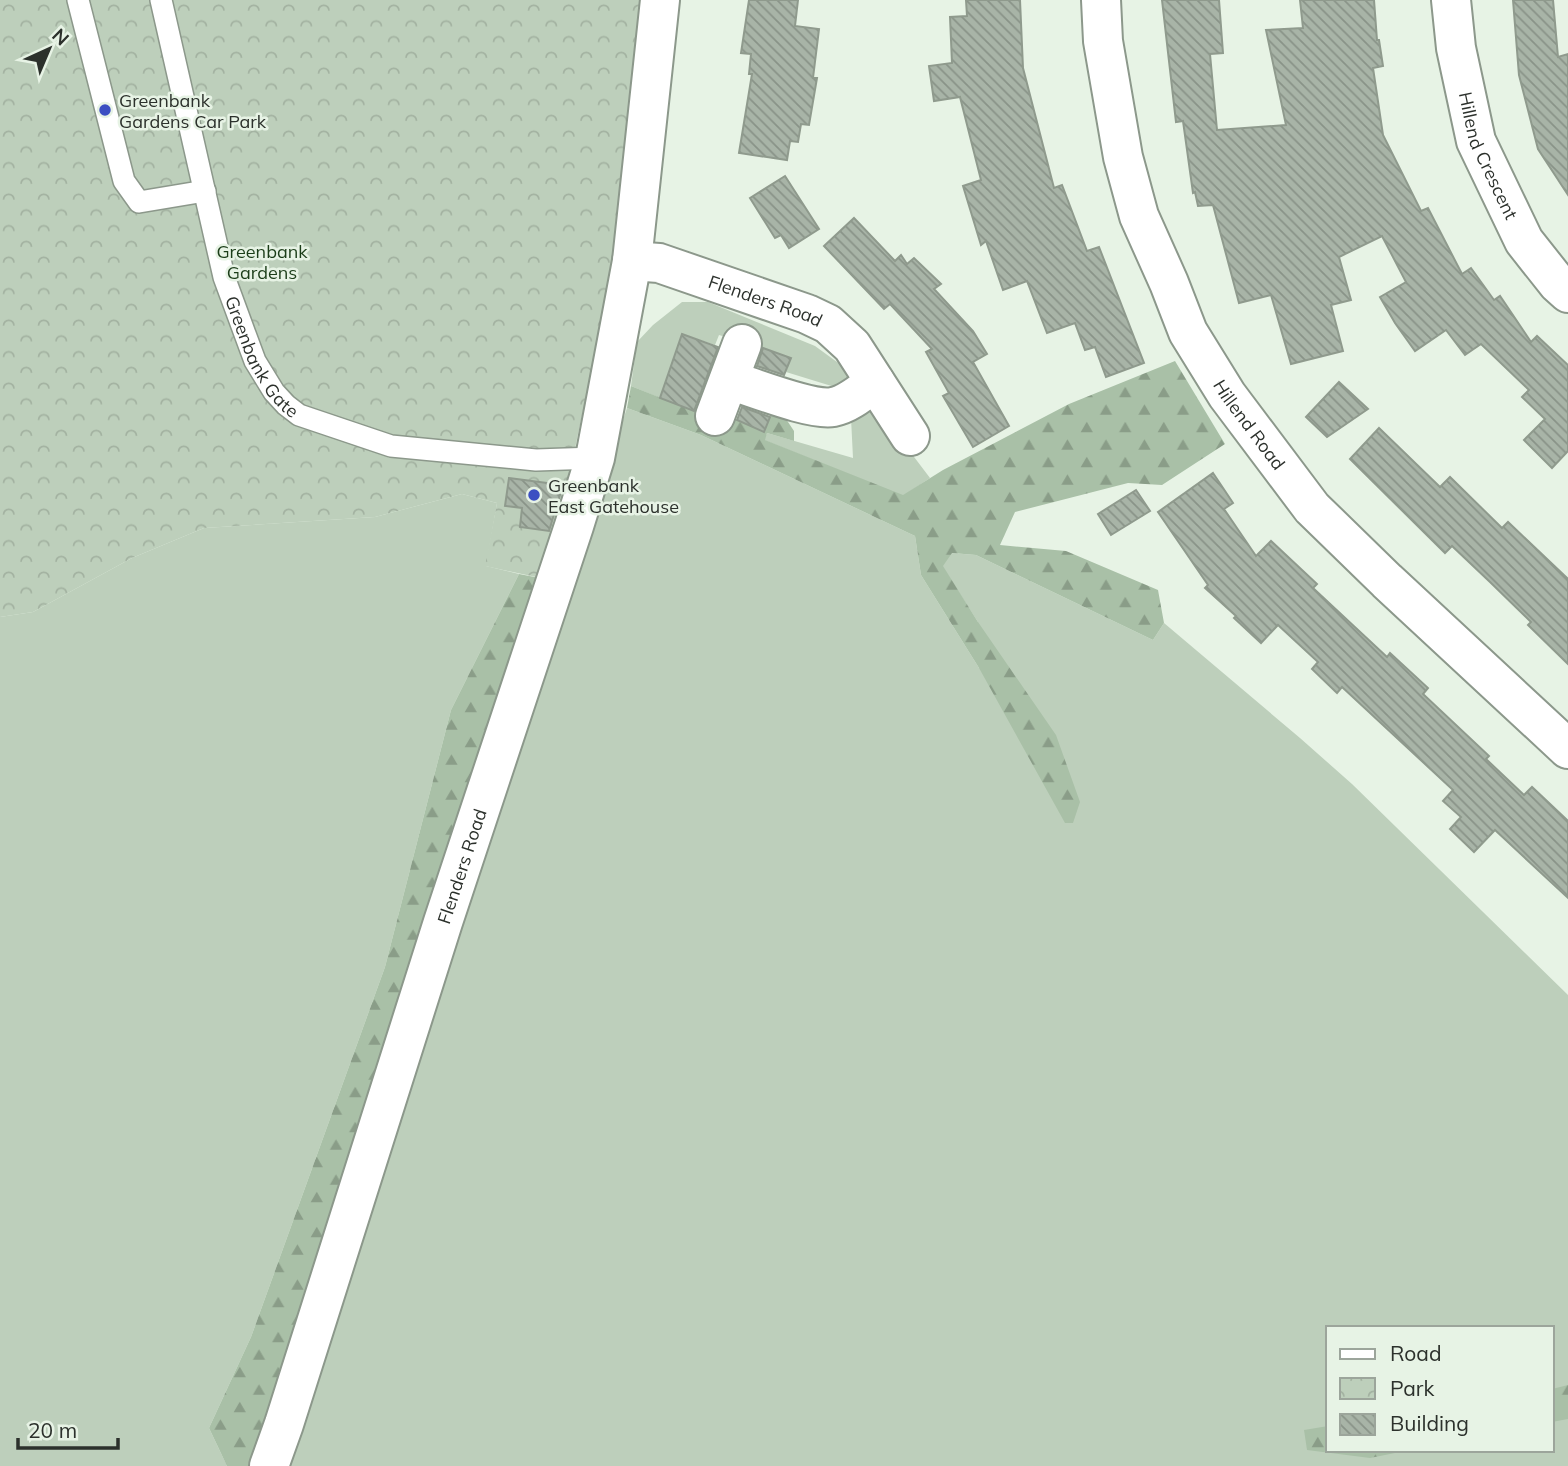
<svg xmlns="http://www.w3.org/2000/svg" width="1568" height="1466" font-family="Mulish,sans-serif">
<defs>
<pattern id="forest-firs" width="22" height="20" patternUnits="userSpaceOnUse" patternTransform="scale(1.75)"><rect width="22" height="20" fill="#a9c0a7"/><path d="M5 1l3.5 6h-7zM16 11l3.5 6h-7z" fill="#8a9d88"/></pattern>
<pattern id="park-crowns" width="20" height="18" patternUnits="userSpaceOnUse" patternTransform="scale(1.75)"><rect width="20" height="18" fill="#bdcfbb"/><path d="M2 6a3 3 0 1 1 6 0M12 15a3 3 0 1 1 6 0" fill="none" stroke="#a3b2a1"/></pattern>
<pattern id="building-back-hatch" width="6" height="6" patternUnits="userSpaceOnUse" patternTransform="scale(1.75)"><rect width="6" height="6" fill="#a8b4a7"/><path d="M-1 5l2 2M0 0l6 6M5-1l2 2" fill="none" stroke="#899388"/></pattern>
</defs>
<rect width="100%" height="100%" fill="#e7f3e5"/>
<!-- grass -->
<g fill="#bdcfbb" fill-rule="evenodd">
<polygon points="682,302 708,302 815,346 848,370 848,382 838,388 786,372 791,358 763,348 719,335 715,345 682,334 660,398 631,386 637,342 653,325"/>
<path d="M 627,408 L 701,435 L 915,536 L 921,575 L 979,668 L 978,622 L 942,566 L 951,553 L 976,555 L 1153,640 L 1164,623 L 1300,738 L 1352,784 L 1568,995 L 1568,1466 L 283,1466 L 555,624 ZM 1328,1328 L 1552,1328 L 1552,1450 L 1328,1450 Z"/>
<polygon points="870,410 892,442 905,445 930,478 903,496 764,440 767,433 853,458 851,418"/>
<polygon points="462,494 497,503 486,566 519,574 451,710 385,967 251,1337 209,1428 227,1466 0,1466 0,617 33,612 132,558 204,528 375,517"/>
</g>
<!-- forest -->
<g fill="url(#forest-firs)">
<polygon points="1175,361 1225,444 1162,485 1128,483 1015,512 1000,545 1066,551 1158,590 1164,623 1153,640 976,555 952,553 943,566 978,622 1056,735 1080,802 1073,823 1065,823 979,668 921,575 915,536 701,435 627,408 631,386 716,420 735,419 764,431 776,404 794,431 794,441 767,433 765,440 903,495 943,470 1069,404"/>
<polygon points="519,574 550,580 254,1466 227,1466 209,1428 251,1337 385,967 451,710"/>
<polygon points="1568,1385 1568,1419 1552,1422 1552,1389"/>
<polygon points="1328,1426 1328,1450 1410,1450 1370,1458 1307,1450 1304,1430"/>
</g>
<!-- park -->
<path fill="url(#park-crowns)" d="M 0,0 L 648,0 L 609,312 C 582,399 567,490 550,580 L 485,566 L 497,503 L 462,494 L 375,517 L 204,528 L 132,558 L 33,612 L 0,617 Z"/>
<!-- building -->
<g fill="url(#building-back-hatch)" stroke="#8f9a8d" stroke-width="2">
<polygon points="749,0 798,0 795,26 819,29 813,78 817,78 809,125 801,124 798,142 790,141 787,160 739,153 752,74 749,74 751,54 741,53"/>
<polygon points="966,0 1020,0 1023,68 1054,188 1062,185 1087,251 1099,247 1144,363 1106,377 1095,347 1085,350 1075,323 1047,333 1027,281 1003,290 986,241 981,245 963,186 981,180 960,97 934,101 929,66 952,63 950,17 967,16"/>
<polygon points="1162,0 1219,0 1223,53 1210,54 1217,130 1286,125 1266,30 1303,28 1300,0 1374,0 1377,40 1379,40 1383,66 1373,68 1383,135 1421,211 1428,208 1462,274 1471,268 1494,300 1500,296 1531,342 1537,336 1568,365 1568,451 1552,468 1524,440 1545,419 1522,397 1529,390 1481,344 1465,355 1446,330 1415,351 1395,323 1380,297 1406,282 1382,236 1339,257 1351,300 1331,305 1343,351 1291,364 1271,295 1239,303 1213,205 1198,206 1195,192 1193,193 1183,121 1176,122"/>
<polygon points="1513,0 1553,0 1558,57 1568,54 1568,195 1538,149 1519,75"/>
<polygon points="785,176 819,229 789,248 781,235 775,238 750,198"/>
<polygon points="854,218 895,261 901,255 907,264 914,258 941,284 934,289 973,331 987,354 973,362 1009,426 973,447 943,396 949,393 926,352 932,349 890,304 884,309 824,246"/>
<polygon points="682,334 718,347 694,411 660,398"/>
<polygon points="763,348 791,358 784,375 757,366"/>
<polygon points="1339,382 1368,409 1327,437 1306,417"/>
<polygon points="742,407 770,417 764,432 737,420"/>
<polygon points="1379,428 1440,487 1450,477 1502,528 1508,522 1568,579 1568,664 1528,625 1531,622 1490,582 1452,546 1445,553 1350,459"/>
<polygon points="1213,473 1233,503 1224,509 1256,556 1271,541 1317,584 1313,588 1387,657 1390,653 1428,688 1423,694 1489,756 1486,759 1524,795 1532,787 1568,821 1568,898 1495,830 1474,852 1450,829 1461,817 1443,801 1453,790 1342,687 1337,693 1312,669 1318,662 1278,625 1261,643 1234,618 1236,616 1205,588 1208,585 1158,512"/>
<polygon points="509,478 563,485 549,531 520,527 522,508 505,506"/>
<polygon points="1136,490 1150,511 1111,535 1098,514"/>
</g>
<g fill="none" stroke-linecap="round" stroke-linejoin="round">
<!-- lane casing -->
<g stroke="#8c988b" stroke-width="24">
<g id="lane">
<polyline points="78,0 124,181 139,202 205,191"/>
<path id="s1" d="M 161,0 L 224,277 L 255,361 L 274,392 L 286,405 L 299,415 L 391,446 L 536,460 L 595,458"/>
</g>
</g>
<!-- street casing -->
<g stroke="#8c988b" stroke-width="42">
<g id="street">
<path id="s2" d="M 1101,0 L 1103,41 L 1123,157 L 1139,216 L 1169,283 L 1188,332 L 1227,395 L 1312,508 L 1387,581 L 1568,749"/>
<path id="s3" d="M 1451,0 L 1456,48 L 1476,141 L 1524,241 L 1558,284 L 1568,293"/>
<path id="s4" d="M 632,261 L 659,263 L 807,314 L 828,324 L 852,346 L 910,436"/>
<path d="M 729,380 C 753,387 811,411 833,407 C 849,404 863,391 875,382"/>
<polyline points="715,416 742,344"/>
<path id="s5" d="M 269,1466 L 284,1424 L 443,922 L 574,526 L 595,458 L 632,261 L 660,0"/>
</g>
</g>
<!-- lane -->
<use href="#lane" stroke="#fff" stroke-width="21"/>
<!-- street -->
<use href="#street" stroke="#fff" stroke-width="38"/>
</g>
<!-- markers -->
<g fill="#3c4fc2" stroke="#e7f3e5" stroke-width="2.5">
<circle cx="105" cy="110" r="7"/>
<circle cx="534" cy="495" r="7"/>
</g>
<g text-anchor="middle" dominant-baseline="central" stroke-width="5" stroke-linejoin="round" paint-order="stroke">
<!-- poi labels -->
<g font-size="18" fill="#2c312c" stroke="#e7f3e5" text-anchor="start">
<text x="119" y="100">Greenbank<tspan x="119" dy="21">Gardens Car Park</tspan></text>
<text x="548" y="485">Greenbank<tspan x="548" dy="21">East Gatehouse</tspan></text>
</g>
<!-- street labels -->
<g font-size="18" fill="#2c312c" stroke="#e7f3e5">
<text stroke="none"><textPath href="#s3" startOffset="161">Hillend Crescent</textPath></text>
<text stroke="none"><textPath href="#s4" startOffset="140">Flenders Road</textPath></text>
<text stroke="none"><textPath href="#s1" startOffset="373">Greenbank Gate</textPath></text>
<text stroke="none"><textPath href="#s2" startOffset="457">Hillend Road</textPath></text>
<text stroke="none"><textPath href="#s5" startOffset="630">Flenders Road</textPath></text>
</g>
<!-- park labels -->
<g font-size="18" fill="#1b3d18" stroke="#e7f3e5">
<text x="262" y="251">Greenbank<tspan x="262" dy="21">Gardens</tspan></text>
</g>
</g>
<!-- legend -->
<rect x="1326" y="1326" width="228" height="126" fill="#e7f3e5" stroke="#9ca59b" stroke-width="2"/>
<rect x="1340" y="1349" width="35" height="10" fill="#ffffff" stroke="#9ca59b" stroke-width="2"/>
<text x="1390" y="1361" font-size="21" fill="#2c312c">Road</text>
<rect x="1340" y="1378" width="35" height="21" fill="url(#park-crowns)" stroke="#9ca59b" stroke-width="2"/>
<text x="1390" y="1396" font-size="21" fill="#2c312c">Park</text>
<rect x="1340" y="1414" width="35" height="21" fill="url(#building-back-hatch)" stroke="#9ca59b" stroke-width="2"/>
<text x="1390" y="1431" font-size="21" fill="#2c312c">Building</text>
<!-- north arrow -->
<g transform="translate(49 49) rotate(44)" stroke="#e7f3e5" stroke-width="5" paint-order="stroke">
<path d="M0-5L12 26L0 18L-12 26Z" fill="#2c312c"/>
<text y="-10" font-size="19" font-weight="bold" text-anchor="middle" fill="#2c312c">N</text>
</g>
<!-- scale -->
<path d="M18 1438v10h100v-10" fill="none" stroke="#2c312c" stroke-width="3.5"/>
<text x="28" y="1438" font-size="21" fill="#2c312c" stroke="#e7f3e5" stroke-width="5" paint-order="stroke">20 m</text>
</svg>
